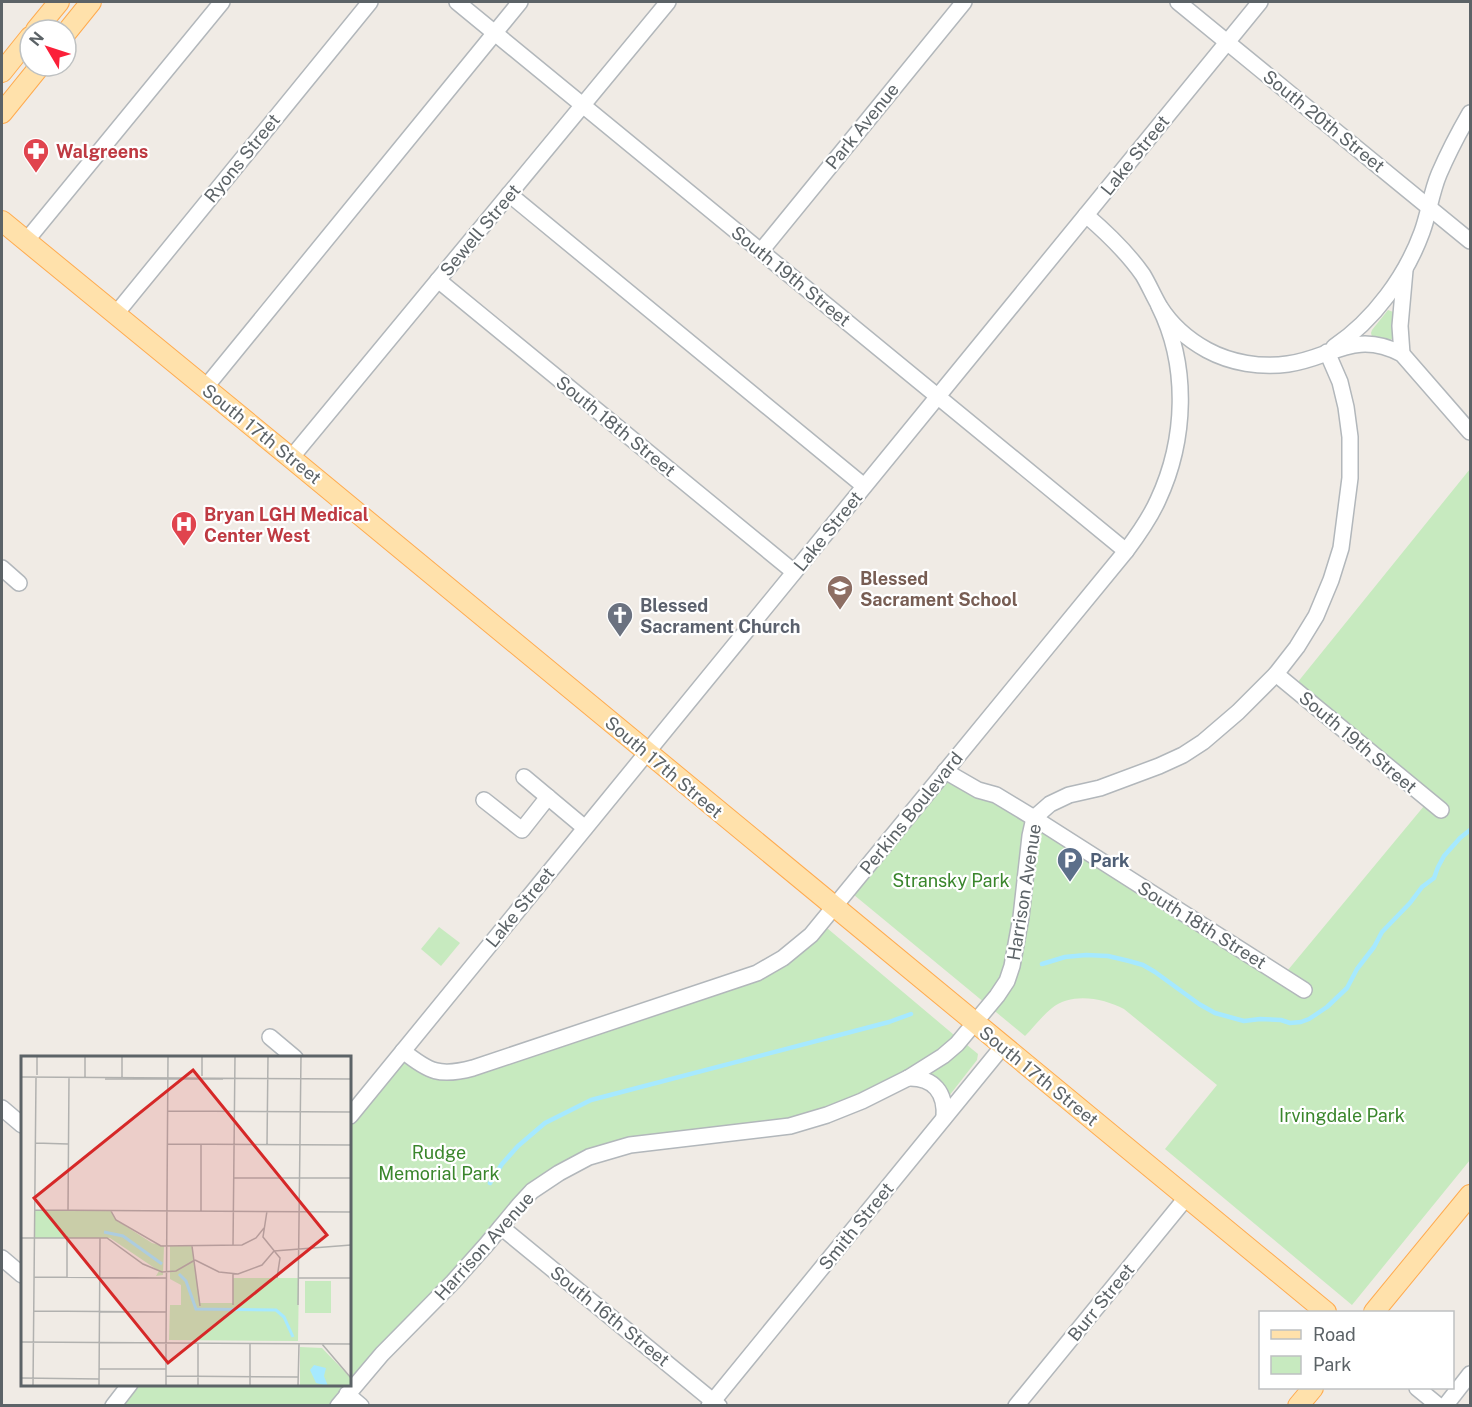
<svg xmlns="http://www.w3.org/2000/svg" width="1472" height="1407" font-family="'Public Sans',sans-serif">
<rect width="100%" height="100%" fill="#f0ebe5"/>
<!-- green -->
<g fill="#c7eabf">
<polygon points="1388,310 1396,313 1396,337 1390,340 1372,337 1371,333 1372,330"/>
<path d="M 1470,469 L 1470,1160 L 1352,1305 L 1165,1149 L 1217,1085 L 1124,1009 C 1103,998 1072,992 1052,1008 C 1042,1016 1034,1027 1025,1036 L 848,890 L 945,771 L 1283,976 L 1429,800 L 1293,688 Z"/>
<polygon points="821,923 960,1040 827,1115 666,1140 559,1173 338,1405 113,1406 130,1385 350,1384 350,1116 403,1051 446,1073 757,973"/>
<polygon points="439,927 460,943 441,966 421,949"/>
<polygon points="965,1045 967,1045 978,1054 977,1060 949,1096 929,1074"/>
</g>
<g fill="none" stroke-linecap="round" stroke-linejoin="round">
<!-- stream -->
<g stroke="#a6e9ff" stroke-width="4.5">
<polyline points="1042,964 1065,957 1086,955 1108,956 1129,961 1143,965 1155,972 1199,1004 1215,1013 1244,1021 1260,1019 1281,1020 1290,1023 1301,1022 1309,1019 1327,1007 1347,988 1357,969 1374,947 1382,932 1410,903 1422,887 1434,878 1438,867 1444,856 1460,838 1470,830"/>
<polyline points="490,1183 502,1164 518,1146 545,1123 591,1100 889,1022 911,1014"/>
</g>
<!-- minor casing -->
<g stroke="#b2b7bb" stroke-width="18">
<g id="minor">
<polyline points="457,2 1126,551"/>
<polyline points="1178,2 1470,241"/>
<polyline points="509,194 864,486"/>
<path d="M 1086,215 C 1107,233 1127,252 1143,275 C 1149,285 1154,297 1160,307 C 1172,326 1187,339 1207,350 C 1231,363 1261,368 1288,364 C 1332,358 1354,329 1402,354 L 1470,432"/>
<polyline points="26,241 222,2"/>
<polyline points="761,251 964,2"/>
<polyline points="438,280 794,572"/>
<polyline points="115,315 370,2"/>
<path d="M 1334,347 C 1374,320 1406,276 1422,232 C 1429,213 1431,193 1439,174 C 1448,153 1459,132 1470,113"/>
<polyline points="1402,354 1400,326 1405,270"/>
<polyline points="205,388 520,2"/>
<polyline points="291,458 668,2"/>
<polyline points="2,568 19,583"/>
<polyline points="1276,674 1441,810"/>
<polyline points="945,771 978,790 996,795 1034,818 1304,990"/>
<polyline points="524,777 585,828"/>
<polyline points="484,800 522,830 548,797"/>
<polyline points="270,1037 295,1058"/>
<path d="M 403,1051 C 429,1072 440,1077 473,1068 L 757,973 L 783,958 L 811,935 L 1126,551 C 1138,535 1150,518 1158,500 C 1186,440 1189,366 1159,306"/>
<path d="M 908,1078 C 934,1077 946,1093 944,1118"/>
<polyline points="2,1108 22,1125"/>
<polyline points="350,1116 1260,2"/>
<polyline points="501,1227 719,1406"/>
<polyline points="2,1258 22,1275"/>
<polyline points="1417,1388 1439,1406"/>
<polyline points="347,1394 361,1406"/>
<polyline points="113,1406 130,1384"/>
<polyline points="338,1406 382,1354 453,1282 486,1245 520,1204 532,1191 559,1173 589,1157 630,1145 790,1126 827,1115 862,1101 908,1078 943,1056 957,1044 997,996 1007,981 1012,966 1021,917 1030,836 1034,818 1050,804 1069,795 1100,788 1159,766 1183,755 1203,742 1238,712 1276,674 1297,647 1316,616 1331,580 1341,548 1350,478 1350,437 1346,407 1340,382 1327,352"/>
<polyline points="709,1406 1003,1046"/>
<polyline points="1016,1406 1186,1198"/>
<polyline points="1445,1406 1470,1374"/>
</g>
</g>
<!-- major casing -->
<g stroke="#ffab4f" stroke-width="22">
<g id="major">
<polyline points="36,30 59,2"/>
<polyline points="66,33 91,2"/>
<polyline points="2,72 30,37"/>
<polyline points="2,113 40,66"/>
<polyline points="2,221 291,458 1326,1312"/>
<polyline points="1374,1312 1470,1195"/>
<polyline points="1298,1406 1313,1388"/>
</g>
</g>
<!-- minor -->
<use href="#minor" stroke="#fff" stroke-width="15"/>
<!-- major -->
<use href="#major" stroke="#ffe1ab" stroke-width="20"/>
</g>
<!-- icons -->
<defs>
<g id="pharmacy-pin" transform="scale(1.35)"><path d="M0 17L-7.5 6A9.5 9.5 0 1 1 7.5 6Z" fill="#e0444e" stroke="#fff"/><path d="M-2-6h4v4h4v4h-4v4h-4v-4h-4v-4h4Z" fill="#fff"/></g>
<g id="hospital-pin" transform="scale(1.35)"><path d="M0 17L-7.5 6A9.5 9.5 0 1 1 7.5 6Z" fill="#e0444e" stroke="#fff"/><path d="M-5-5h3v3.5h4V-5h3V5h-3V1.5h-4V5h-3Z" fill="#fff"/></g>
<g id="school-pin" transform="scale(1.35)"><path d="M0 17L-7.5 6A9.5 9.5 0 1 1 7.5 6Z" fill="#8d6e63" stroke="#fff"/><path d="M0-5L7-2L0 1L-7-2ZM-4 1L0 2.5L4 1V4Q0 6-4 4Z" fill="#fff"/></g>
<g id="church-pin" transform="scale(1.35)"><path d="M0 17L-7.5 6A9.5 9.5 0 1 1 7.5 6Z" fill="#6b7280" stroke="#fff"/><path d="M-1.2-6h2.4v3.5h3.3v2.4h-3.3V6h-2.4V-.1h-3.3v-2.4h3.3Z" fill="#fff"/></g>
<g id="parking-pin" transform="scale(1.35)"><path d="M0 17L-7.5 6A9.5 9.5 0 1 1 7.5 6Z" fill="#5c6f8a" stroke="#fff"/><path d="M-3.5-5.5H1a3.5 3.5 0 0 1 0 7H-1V5.5H-3.5ZM-1-3.4V-.6H.8a1.4 1.4 0 0 0 0-2.8Z" fill="#fff"/></g>
</defs>
<g fill-rule="evenodd">
<use href="#pharmacy-pin" x="36" y="151"/>
<use href="#hospital-pin" x="184" y="524"/>
<use href="#school-pin" x="840" y="588"/>
<use href="#church-pin" x="620" y="615"/>
<use href="#parking-pin" x="1070" y="860"/>
</g>
<g text-anchor="middle" dominant-baseline="central" stroke-width="4.5" stroke-linejoin="round" paint-order="stroke">
<!-- street labels -->
<g font-size="18" fill="#5c6367" stroke="#fff">
<text transform="translate(1324 121) rotate(39)">South 20th Street</text>
<text transform="translate(862 126) rotate(-51)">Park Avenue</text>
<text transform="translate(1135 155) rotate(-51)">Lake Street</text>
<text transform="translate(242 158) rotate(-51)">Ryons Street</text>
<text transform="translate(480 230) rotate(-50)">Sewell Street</text>
<text transform="translate(791 276) rotate(39)">South 19th Street</text>
<text transform="translate(616 426) rotate(39)">South 18th Street</text>
<text transform="translate(262 434) rotate(39)">South 17th Street</text>
<text transform="translate(828 531) rotate(-51)">Lake Street</text>
<text transform="translate(1358 742) rotate(40)">South 19th Street</text>
<text transform="translate(664 767) rotate(40)">South 17th Street</text>
<text transform="translate(911 813) rotate(-51)">Perkins Boulevard</text>
<text transform="translate(1024 892) rotate(-81)">Harrison Avenue</text>
<text transform="translate(520 907) rotate(-51)">Lake Street</text>
<text transform="translate(1202 925) rotate(32)">South 18th Street</text>
<text transform="translate(1039 1076) rotate(39)">South 17th Street</text>
<text transform="translate(856 1226) rotate(-51)">Smith Street</text>
<text transform="translate(484 1246) rotate(-48)">Harrison Avenue</text>
<text transform="translate(1101 1302) rotate(-51)">Burr Street</text>
<text transform="translate(610 1316) rotate(39)">South 16th Street</text>
</g>
<!-- health labels -->
<g font-size="18" font-weight="bold" fill="#be3a42" stroke="#fff" text-anchor="start">
<text x="56" y="151">Walgreens</text>
<text x="204" y="514">Bryan LGH Medical<tspan x="204" dy="21">Center West</tspan></text>
</g>
<!-- education labels -->
<g font-size="18" font-weight="bold" fill="#785e54" stroke="#fff" text-anchor="start">
<text x="860" y="578">Blessed<tspan x="860" dy="21">Sacrament School</tspan></text>
</g>
<!-- worship labels -->
<g font-size="18" font-weight="bold" fill="#5b616d" stroke="#fff" text-anchor="start">
<text x="640" y="605">Blessed<tspan x="640" dy="21">Sacrament Church</tspan></text>
</g>
<!-- service labels -->
<g font-size="18" font-weight="bold" fill="#4e5e75" stroke="#fff" text-anchor="start">
<text x="1090" y="860">Park</text>
</g>
<!-- park labels -->
<g font-size="18" fill="#3a862c" stroke="#fff">
<text x="951" y="880">Stransky Park</text>
<text x="1342" y="1115">Irvingdale Park</text>
<text x="439" y="1152">Rudge<tspan x="439" dy="21">Memorial Park</tspan></text>
</g>
</g>
<!-- overview -->
<g transform="translate(21 1056)">
<rect width="330" height="330" fill="#f0ebe5"/>
<path d="M 13,154 L 90,155 L 95,164 L 131,187 L 143,190 L 142,219 L 135,220 L 138,215 L 89,182 L 13,182 ZM 149,190 L 171,190 L 179,247 L 212,247 L 212,222 L 278,222 L 277,285 L 148,284 L 149,249 L 160,249 L 160,229 L 149,223 ZM 284,225 L 310,225 L 310,257 L 284,257 ZM 279,291 L 301,292 L 330,322 L 330,330 L 279,330 Z" fill="#c7eabf"/>
<path d="M 293,309 L 305,312 L 303,320 L 307,330 L 295,327 L 289,314 Z" fill="#a6e9ff"/>
<path fill="none" stroke="#a6e9ff" stroke-width="3" d="M 83,176 L 102,180 L 141,208M 158,218 L 165,225 L 175,253 L 255,254 L 263,261 L 272,281"/>
<path fill="none" stroke="#b1b1af" stroke-width="1.5" d="M 16,0 L 16,19M 181,20 L 181,0M 0,21 L 330,23M 64,21 L 64,0M 101,22 L 101,0M 84,23 L 202,23M 147,55 L 330,56M 14,87 L 47,88M 147,88 L 330,89M 246,89 L 247,0M 213,122 L 330,122M 13,154 L 330,156M 47,154 L 48,21M 90,155 L 95,164 L 140,190 L 221,189 L 235,182 L 243,172M 180,155 L 180,88M 246,155 L 242,181 L 259,202 L 256,222M 0,182 L 86,182 L 122,208 L 141,216 L 155,215 L 174,204M 171,190 L 179,250M 212,190 L 214,0M 253,195 L 330,189M 174,204 L 198,216 L 217,218 L 241,209 L 253,195M 13,221 L 145,222M 46,221 L 46,180M 278,222 L 330,222M 212,249 L 212,218M 277,249 L 280,0M 12,255 L 145,256M 0,286 L 330,288M 145,288 L 147,0M 301,288 L 330,322M 78,313 L 145,313M 145,320 L 277,321M 0,322 L 78,323M 12,330 L 15,22M 78,330 L 79,182M 145,330 L 145,288M 177,330 L 177,288M 229,330 L 229,288M 277,330 L 278,288"/>
<path fill="#d62828" fill-opacity="0.15" stroke="#d62828" stroke-width="3" d="M 172,14 L 306,179 L 147,307 L 13,142 Z"/>
<rect width="330" height="330" fill="none" stroke="#5c6367" stroke-width="3"/>
</g>
<!-- border -->
<rect width="1472" height="1407" fill="none" stroke="#5c6367" stroke-width="6"/>
<!-- legend -->
<rect x="1259" y="1311" width="195" height="78" fill="#ffffff" stroke="#bec1c2" stroke-width="1.5"/>
<rect x="1271" y="1330" width="30" height="9" fill="#ffe1ab" stroke="#bec1c2" stroke-width="1.5"/>
<text x="1313" y="1341" font-size="18" fill="#5c6367">Road</text>
<rect x="1271" y="1356" width="30" height="18" fill="#c7eabf" stroke="#bec1c2" stroke-width="1.5"/>
<text x="1313" y="1371" font-size="18" fill="#5c6367">Park</text>
<!-- north arrow -->
<g transform="translate(48 48) rotate(309)"><circle r="28" fill="#ffffff" stroke="#bec1c2" stroke-width="1.5"/>
<path d="M0-4.5L10 22L0 15L-10 22Z" fill="#fb2039"/>
<text y="-9" font-size="16" font-weight="bold" text-anchor="middle" fill="#5c6367">N</text>
</g>
</svg>
